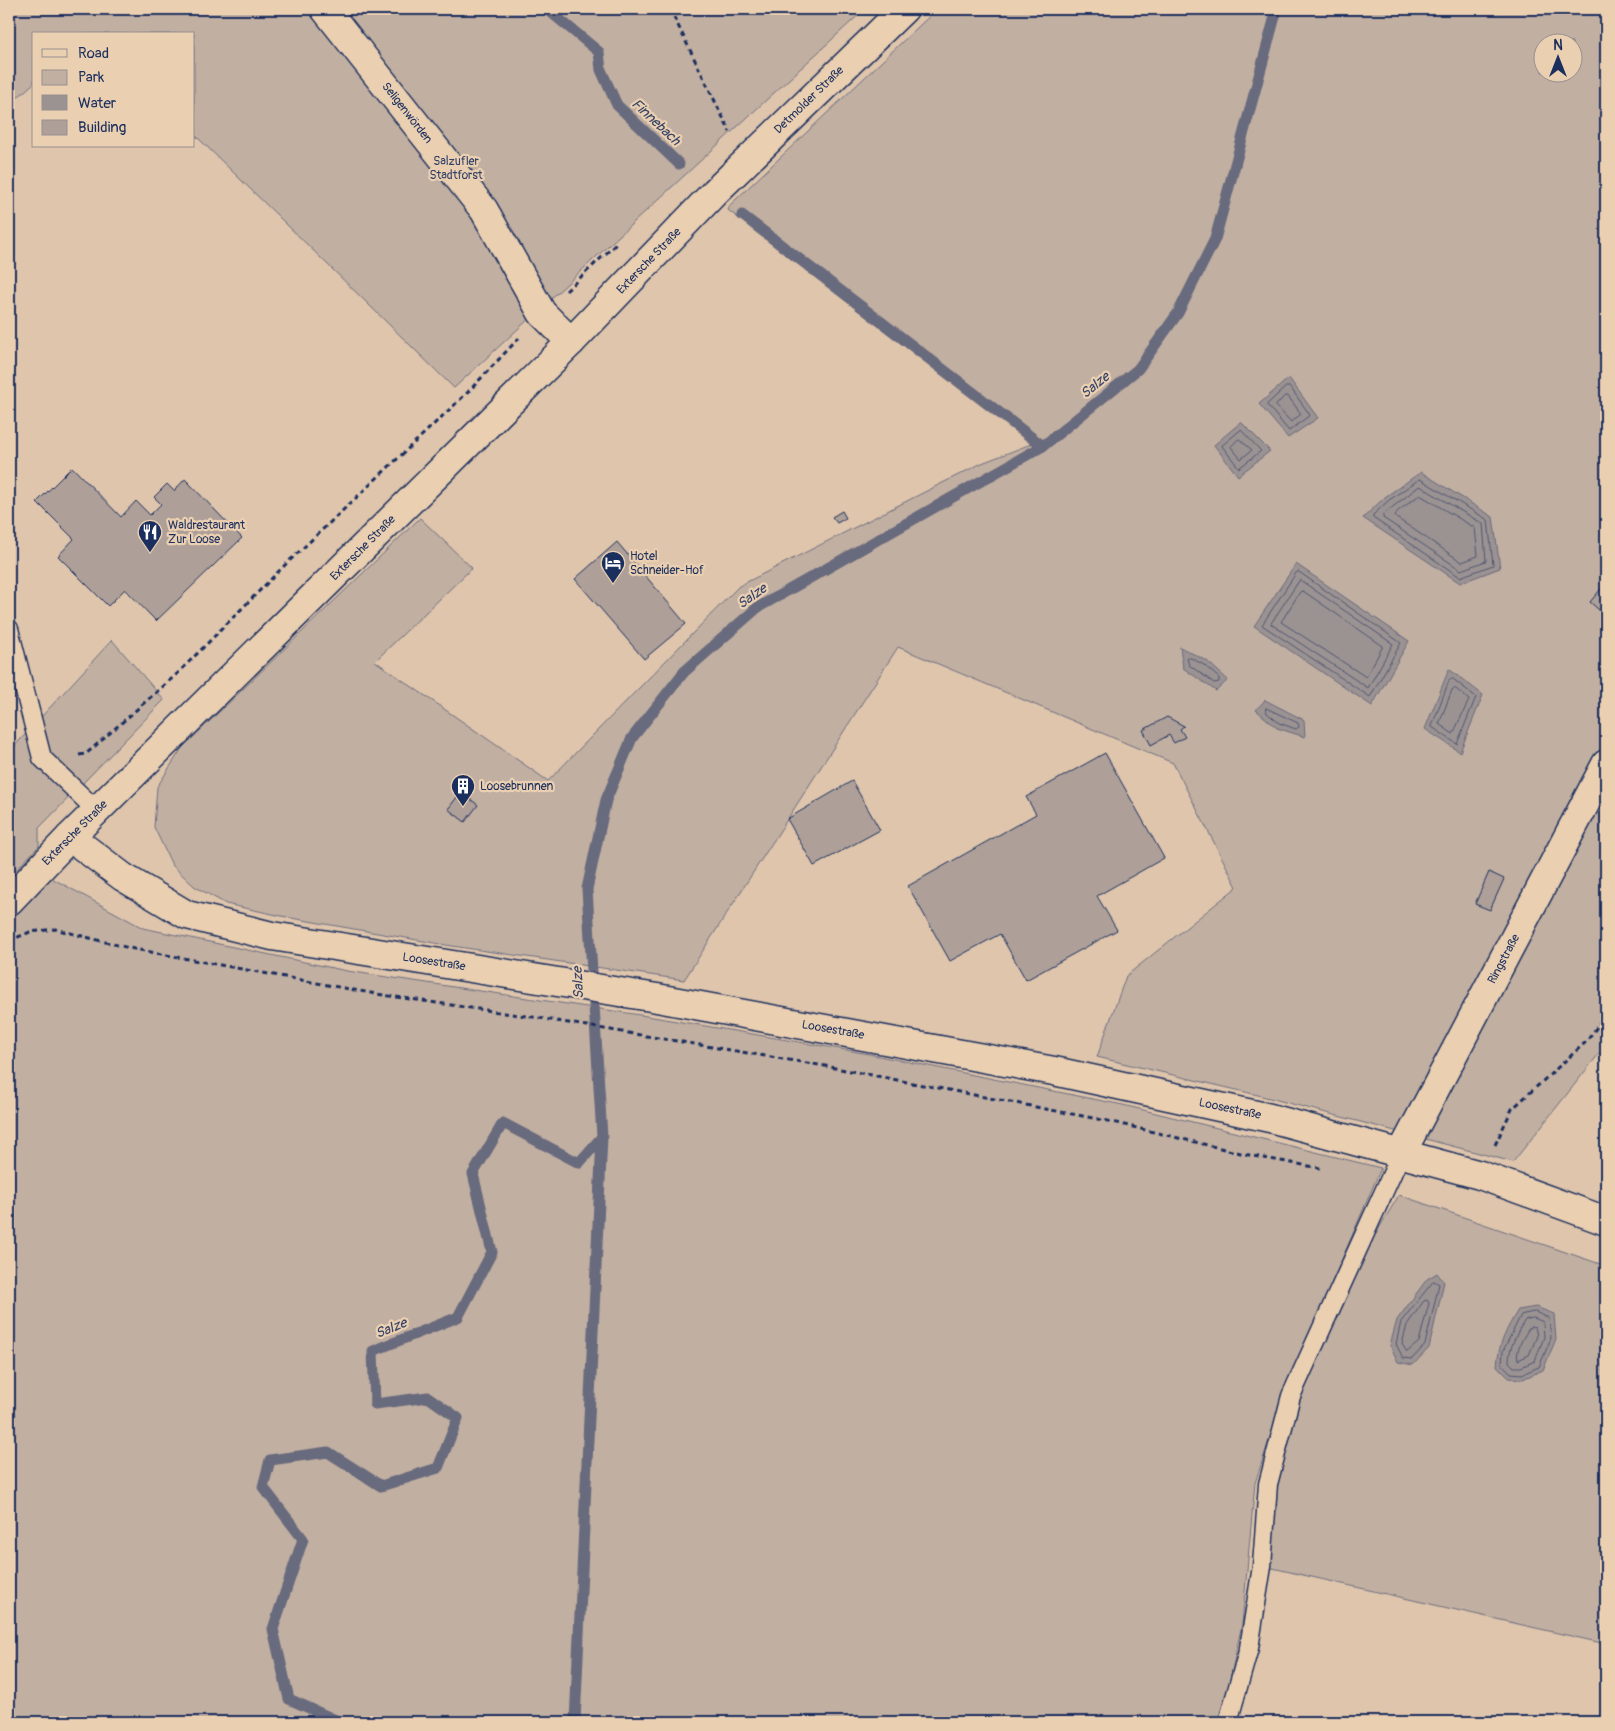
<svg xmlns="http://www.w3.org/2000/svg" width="1615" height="1731" font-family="Pangolin,sans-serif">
<rect width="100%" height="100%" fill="#dec5ac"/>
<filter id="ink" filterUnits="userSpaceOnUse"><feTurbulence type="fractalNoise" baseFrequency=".02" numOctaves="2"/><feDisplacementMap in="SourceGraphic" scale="10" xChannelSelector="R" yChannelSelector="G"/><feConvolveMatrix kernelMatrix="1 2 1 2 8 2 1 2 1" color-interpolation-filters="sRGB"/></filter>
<g filter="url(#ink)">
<!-- green -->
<g fill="#c1afa1" stroke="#6e6f80" fill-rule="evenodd">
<polygon points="9,9 865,9 454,388 194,134 194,34 34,34 34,83 9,105"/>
<path d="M 937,9 L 1606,9 L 1606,1045 L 1513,1162 L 1258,1095 L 1097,1057 L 1126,976 L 1237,887 L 1173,763 L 898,647 L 684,980 L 452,946 L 291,918 L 226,904 L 194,886 L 172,865 L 154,827 L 157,787 L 182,748 L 420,518 L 472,568 L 375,661 L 548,781 L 739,586 L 982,463 L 1031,444 L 728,210 L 730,205 ZM 1542,42 L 1572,42 L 1572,72 L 1542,72 Z"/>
<polygon points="112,640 164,700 39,828 39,846 9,877 9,752"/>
<polygon points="46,875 143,928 347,971 647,1016 869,1054 1123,1105 1381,1168 1284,1395 1255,1483 1242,1624 1221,1722 9,1722 9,913"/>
<polygon points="1399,1195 1606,1266 1606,1644 1268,1567 1274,1484 1299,1399 1366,1250"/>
</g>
<!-- water -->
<g fill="#9b9292" stroke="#686a7d">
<polygon points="1289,378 1318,418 1288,438 1259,404"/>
<polygon points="1241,422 1270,451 1238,476 1214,445"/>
<polygon points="1421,472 1493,517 1500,568 1460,583 1363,518 1385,497"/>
<polygon points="1296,564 1409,641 1372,706 1254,626"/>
<polygon points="1180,647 1207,661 1228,680 1216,691 1183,668"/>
<polygon points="1449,669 1483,695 1460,752 1425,729"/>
<polygon points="1265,700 1304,720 1305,737 1277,728 1256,710"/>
<polygon points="1437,1273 1444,1282 1429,1348 1413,1365 1398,1362 1390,1345 1397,1320 1427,1279"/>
<path d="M 1536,1307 L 1554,1314 L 1556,1339 L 1543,1370 L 1523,1379 L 1509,1378 L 1497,1366 C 1498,1345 1507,1328 1518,1310 Z"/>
</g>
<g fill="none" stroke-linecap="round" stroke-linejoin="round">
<!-- shore -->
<g stroke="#4e5773" stroke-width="1">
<polygon points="1286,387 1290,387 1310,415 1289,431 1267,405"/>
<polygon points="1285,396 1288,396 1301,414 1291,422 1276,406"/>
<polygon points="1241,430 1261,451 1239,468 1222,446"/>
<polygon points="1239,439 1252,450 1241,459 1231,447"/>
<polygon points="1420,479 1488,520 1493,565 1460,577 1373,518 1373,515 1388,501"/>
<polygon points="1420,486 1483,524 1486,561 1461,570 1383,518 1383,515"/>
<polygon points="1420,495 1475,528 1478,556 1462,562 1395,517 1397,512"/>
<polygon points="1299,572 1401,643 1370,697 1262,625 1296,573"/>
<polygon points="1300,580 1393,644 1368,688 1271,624"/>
<polygon points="1303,591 1383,646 1366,677 1281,622 1300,592"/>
<polygon points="1191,658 1204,665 1219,678 1219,682 1214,683 1189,665 1187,659"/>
<polygon points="1450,679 1453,679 1476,697 1457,744 1432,727"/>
<polygon points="1456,689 1469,700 1453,734 1439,724 1452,690"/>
<polygon points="1266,708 1298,723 1299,727 1296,729 1279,723 1266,712"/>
<polygon points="1434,1281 1439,1284 1425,1345 1412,1359 1403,1358 1396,1344 1401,1322"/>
<polygon points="1424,1301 1427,1300 1429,1303 1419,1342 1407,1352 1402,1344 1407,1325"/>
<polygon points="1535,1312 1549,1318 1551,1338 1539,1367 1522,1374 1511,1373 1502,1364 1503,1351 1521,1315"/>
<path d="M 1534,1318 L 1543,1322 L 1544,1337 L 1535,1361 L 1521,1367 L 1514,1367 L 1509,1362 C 1509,1347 1517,1333 1525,1320 Z"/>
<path d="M 1535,1327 L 1537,1336 L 1529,1355 L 1518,1360 C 1515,1350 1524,1336 1530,1327 Z"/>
</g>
<!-- stream -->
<g stroke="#686a7d" stroke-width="11">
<polyline points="547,9 599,52 601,70 617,105 679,164"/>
<polyline points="742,215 1043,446"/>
<polyline points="340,1722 289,1699 273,1629 303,1539 263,1487 270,1460 328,1452 381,1486 438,1468 458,1418 428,1397 375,1404 373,1351 458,1317 492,1252 473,1174 503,1123 579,1163 602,1137 587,889 606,800 632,738 684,672 757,608 1043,446 1138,369 1178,313 1215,239 1277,9"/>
<polyline points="575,1722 602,1137"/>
</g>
</g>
<!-- building -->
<g fill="#aea099" stroke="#1b2f5e">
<polygon points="72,467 121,517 136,501 150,515 161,504 154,497 167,484 174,491 185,479 242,538 156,621 125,589 108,606 58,556 74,539 37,502"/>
<polygon points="842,511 846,518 837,523 832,517"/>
<polygon points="617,542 686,624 644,659 575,579"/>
<polygon points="1606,583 1606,616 1590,602"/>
<polygon points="1167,717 1184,726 1180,729 1185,737 1174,743 1169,735 1151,745 1143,730"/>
<polygon points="1105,753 1164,858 1097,896 1117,930 1026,980 1000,934 950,961 908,886 1036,814 1026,797"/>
<polygon points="852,781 880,830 814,866 787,819"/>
<polygon points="461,792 478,805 465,822 448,809"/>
<polygon points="1489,872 1504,879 1490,910 1475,904"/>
</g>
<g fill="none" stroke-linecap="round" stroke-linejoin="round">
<!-- lane casing -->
<g stroke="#1b2f5e" stroke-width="21">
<g id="lane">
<polyline points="9,629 42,758 97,811"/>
<polyline points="1228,1722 1249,1648 1262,1566 1268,1484 1291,1396 1401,1154"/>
</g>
</g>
<!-- street casing -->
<g stroke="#1b2f5e" stroke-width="31">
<g id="street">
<polyline points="325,9 484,210 542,313 571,342"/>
<polyline points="1401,1154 1606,764"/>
</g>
</g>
<!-- secondary casing -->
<g stroke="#1b2f5e" stroke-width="31">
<g id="secondary">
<polyline points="70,837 123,877 187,915 272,936 657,998 896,1042 1054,1071 1270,1118 1480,1175 1606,1221"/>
<polyline points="9,901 70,837 571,342 715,192 904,9"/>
</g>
</g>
<!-- path -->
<g stroke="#1b2f5e" stroke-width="3" stroke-dasharray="5 4" stroke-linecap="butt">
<polyline points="670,9 730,132"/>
<polyline points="566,291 616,244"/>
<polyline points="79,755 86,754 177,674 285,565 468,392 519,338"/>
<polyline points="9,941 30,932 55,929 129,948 376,994 539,1018 825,1066 1108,1121 1253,1156 1320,1168"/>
<polyline points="1495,1145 1512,1109 1587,1041 1606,1014"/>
</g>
<!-- lane -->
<use href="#lane" stroke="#eacfb1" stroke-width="18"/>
<!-- street -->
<use href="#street" stroke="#eacfb1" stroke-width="28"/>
<!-- secondary -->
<use href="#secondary" stroke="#eacfb1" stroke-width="28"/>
</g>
</g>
<!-- icons -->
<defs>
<g id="restaurant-pin" transform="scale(1.25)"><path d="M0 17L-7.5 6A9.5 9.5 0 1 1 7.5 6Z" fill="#1b2f5e" stroke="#eacfb1"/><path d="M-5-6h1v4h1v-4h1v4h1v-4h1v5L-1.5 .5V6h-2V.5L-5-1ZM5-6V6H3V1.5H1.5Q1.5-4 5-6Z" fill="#fff"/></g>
<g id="hotel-pin" transform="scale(1.25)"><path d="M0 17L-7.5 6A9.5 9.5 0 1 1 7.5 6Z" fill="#1b2f5e" stroke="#eacfb1"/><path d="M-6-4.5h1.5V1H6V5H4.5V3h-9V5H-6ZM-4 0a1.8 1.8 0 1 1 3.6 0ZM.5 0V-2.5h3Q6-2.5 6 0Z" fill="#fff"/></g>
<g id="building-pin" transform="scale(1.25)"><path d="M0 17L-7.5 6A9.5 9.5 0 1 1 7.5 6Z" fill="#1b2f5e" stroke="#eacfb1"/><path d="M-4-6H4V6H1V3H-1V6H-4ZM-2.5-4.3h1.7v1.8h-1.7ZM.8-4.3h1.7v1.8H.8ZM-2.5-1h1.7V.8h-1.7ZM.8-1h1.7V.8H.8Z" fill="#fff"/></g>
</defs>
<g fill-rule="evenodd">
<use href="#restaurant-pin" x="150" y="532"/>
<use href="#hotel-pin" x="613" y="563"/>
<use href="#building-pin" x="463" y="786"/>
</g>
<g text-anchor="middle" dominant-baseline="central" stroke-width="4.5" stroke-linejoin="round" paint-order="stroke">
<!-- street labels -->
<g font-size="12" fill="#1b2f5e" stroke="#eacfb1">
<text transform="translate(809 100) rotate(-44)">Detmolder Straße</text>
<text transform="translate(407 113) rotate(52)">Seligenwörden</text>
<text transform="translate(649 261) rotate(-46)">Extersche Straße</text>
<text transform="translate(363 548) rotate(-45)">Extersche Straße</text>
<text transform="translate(75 833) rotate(-45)">Extersche Straße</text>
<text transform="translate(1504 959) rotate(-62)">Ringstraße</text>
<text transform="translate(434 962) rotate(9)">Loosestraße</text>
<text transform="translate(833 1030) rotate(10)">Loosestraße</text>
<text transform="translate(1230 1109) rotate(12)">Loosestraße</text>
</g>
<!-- park labels -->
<g font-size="12" fill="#344268" stroke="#eacfb1">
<text x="456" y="161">Salzufler<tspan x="456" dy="14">Stadtforst</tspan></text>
</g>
<!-- poi labels -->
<g font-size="12" fill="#1b2f5e" stroke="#eacfb1" text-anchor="start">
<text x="168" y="525">Waldrestaurant<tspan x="168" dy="14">Zur Loose</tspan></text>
<text x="630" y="556">Hotel<tspan x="630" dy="14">Schneider-Hof</tspan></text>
<text x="480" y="786">Loosebrunnen</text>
</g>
<!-- water labels -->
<g font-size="14" font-style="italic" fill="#354368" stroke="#eacfb1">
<text transform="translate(656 122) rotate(43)">Finnebach</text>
<text transform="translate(1095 385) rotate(-39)">Salze</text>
<text transform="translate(752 596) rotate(-35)">Salze</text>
<text transform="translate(578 983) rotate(-93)">Salze</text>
<text transform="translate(391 1328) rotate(-22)">Salze</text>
</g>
</g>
<!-- margin -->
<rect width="1615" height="1731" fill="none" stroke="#eacfb1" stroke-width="30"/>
<rect x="15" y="15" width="1585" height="1701" fill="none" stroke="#1b2f5e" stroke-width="2" filter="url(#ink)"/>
<!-- legend -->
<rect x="32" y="32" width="162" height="115" fill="#eacfb1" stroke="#978f90"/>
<rect x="42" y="49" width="25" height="8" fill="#eacfb1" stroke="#978f90"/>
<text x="78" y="58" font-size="15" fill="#1b2f5e">Road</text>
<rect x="42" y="70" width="25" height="15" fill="#c1afa1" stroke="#978f90"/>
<text x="78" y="82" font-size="15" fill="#1b2f5e">Park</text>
<rect x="42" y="95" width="25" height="15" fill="#9b9292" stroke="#978f90"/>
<text x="78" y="108" font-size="15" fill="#1b2f5e">Water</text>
<rect x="42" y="120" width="25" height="15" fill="#aea099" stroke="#978f90"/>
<text x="78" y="132" font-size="15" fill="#1b2f5e">Building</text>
<!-- north arrow -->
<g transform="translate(1558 58)"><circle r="24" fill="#eacfb1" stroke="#978f90"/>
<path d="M0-4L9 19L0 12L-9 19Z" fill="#1b2f5e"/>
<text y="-8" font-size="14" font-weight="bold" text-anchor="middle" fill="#1b2f5e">N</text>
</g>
</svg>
